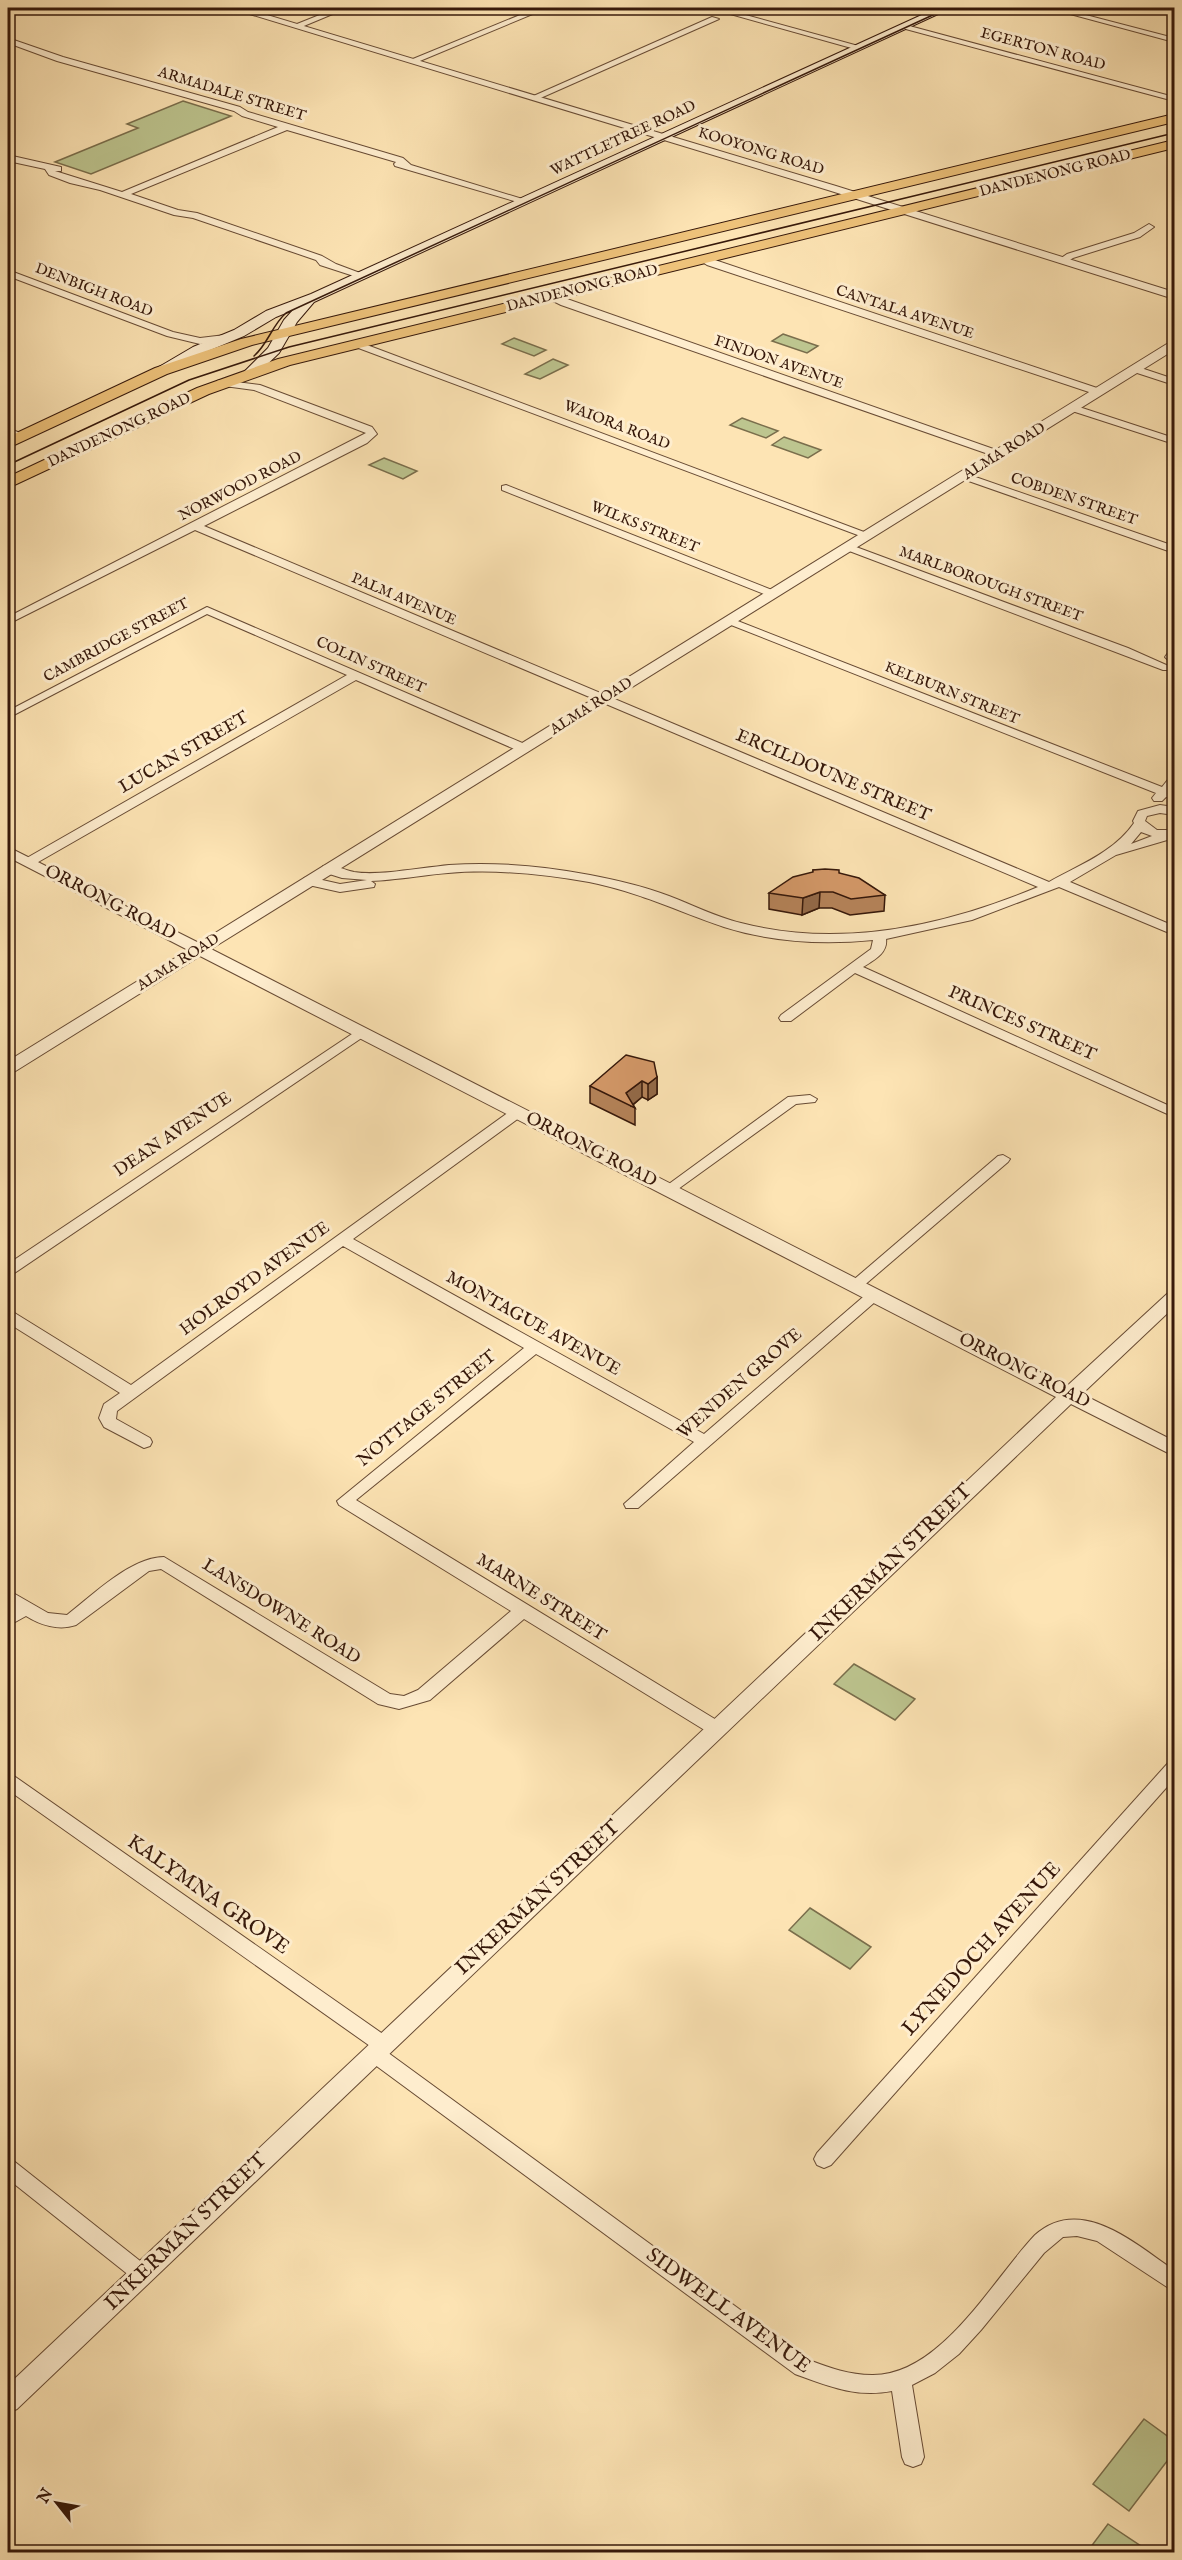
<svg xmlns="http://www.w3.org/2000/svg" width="1182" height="2560" font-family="'IM FELL English',serif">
<rect width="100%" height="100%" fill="#fde4b4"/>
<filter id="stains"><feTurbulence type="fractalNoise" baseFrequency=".00333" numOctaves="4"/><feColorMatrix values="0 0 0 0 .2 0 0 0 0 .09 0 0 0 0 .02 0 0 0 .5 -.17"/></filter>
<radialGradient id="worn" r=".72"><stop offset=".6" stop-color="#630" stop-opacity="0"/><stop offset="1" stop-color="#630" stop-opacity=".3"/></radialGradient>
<!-- green -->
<g fill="#bdc58f" stroke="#7a6e4c" stroke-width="1.5">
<polygon points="183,101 231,116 91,174 55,162 138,128 127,124"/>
<polygon points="783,334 818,346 807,353 772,341"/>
<polygon points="514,338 546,350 534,356 502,344"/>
<polygon points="553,359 568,365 540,379 525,374"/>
<polygon points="742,418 778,431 766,438 730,425"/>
<polygon points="784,437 821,450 808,458 772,445"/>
<polygon points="384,458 417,471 403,479 369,465"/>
<polygon points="854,1664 915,1699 895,1720 834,1684"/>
<polygon points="810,1908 871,1947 850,1969 789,1930"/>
<polygon points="1144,2419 1174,2441 1174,2452 1129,2511 1093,2484"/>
<polygon points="1108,2524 1150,2552 1087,2552"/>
</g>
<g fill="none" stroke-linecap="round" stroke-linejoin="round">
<!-- minor casing -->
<g stroke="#684b34" stroke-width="2">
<g id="minor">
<polygon points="62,8 116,8 112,10 8,14 8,10"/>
<polygon points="337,8 347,8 299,28 292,26"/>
<polygon points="537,8 547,8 415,63 408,61"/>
<polygon points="709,8 720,8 862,47 855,49"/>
<polygon points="1048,8 1059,8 1174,38 1174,42"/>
<polygon points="712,17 719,19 536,100 529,98"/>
<polygon points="902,24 1174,97 1174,101 902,28"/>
<polygon points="8,38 63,57 240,107 248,112 403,158 411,165 529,201 521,203 395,166 394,164 396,162 287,130 131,194 178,210 197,213 322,256 336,264 368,276 363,279 320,265 316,260 193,218 174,215 100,190 70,183 49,175 45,169 8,161 8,155 61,167 61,171 55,171 122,192 278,127 242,116 234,111 57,61 8,43"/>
<polygon points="1149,224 1154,227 1140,237 1073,258 1065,263 1057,261 1067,254 1134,233"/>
<polygon points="703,256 1103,390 1104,392 1095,394 707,265 698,259"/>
<polygon points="8,270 173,332 200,338 225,335 230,338 225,341 200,344 167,336 8,276"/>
<polygon points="550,293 1002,452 1003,454 994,456 561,305 547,298 547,294"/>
<polygon points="353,342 359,342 872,535 867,538 863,537 353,346"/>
<polygon points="1135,366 1174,379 1174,385 1131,371 1131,367"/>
<path d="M 221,380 L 260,385 L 372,427 L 377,434 L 367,443 L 204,526 L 1049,882 C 1079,865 1113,853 1134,823 L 1133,821 L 1138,811 L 1160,805 L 1174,807 L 1174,815 L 1160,813 L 1147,816 L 1145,821 L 1157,830 L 1174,830 L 1174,838 L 1116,855 L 1070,882 L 1174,926 L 1174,935 L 1059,887 L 972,920 L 886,939 C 888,953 874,960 863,967 L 1174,1108 L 1174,1117 L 855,973 L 791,1021 L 781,1021 L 779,1018 L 781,1015 L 871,949 L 873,940 C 823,945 771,942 724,927 C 677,911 639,892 589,882 C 544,874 495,869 448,873 C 422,875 397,880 371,881 L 375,884 L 374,887 L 340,892 L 304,884 L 303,881 L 304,878 L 309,877 L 340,884 L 367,880 L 342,878 L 323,872 L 322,869 L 323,866 C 333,864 344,870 354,872 C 366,874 379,873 391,872 C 410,870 430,867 449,865 C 496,862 544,866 590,875 C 616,880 643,886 669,896 C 693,905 716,917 741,923 C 841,949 945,926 1038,887 L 195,530 L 8,624 L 8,617 L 366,433 L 254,390 L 217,385 L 217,381 ZM 1141,832 L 1152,836 L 1131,844 Z"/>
<polygon points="1073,405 1174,438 1174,444 1069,410 1068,408"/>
<polygon points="8,428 25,435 26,437 21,440 8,435"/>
<polygon points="964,473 1174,546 1174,553 960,478 960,474"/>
<polygon points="506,485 777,592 779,594 773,597 769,596 502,490 502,486"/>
<polygon points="848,544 1128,648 1173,668 1171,670 1163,670 844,549 842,547"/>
<polygon points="207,607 527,745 529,748 527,751 519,751 356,680 33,865 25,865 23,862 25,859 347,675 207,614 8,718 8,711"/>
<polygon points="730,618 1162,787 1170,777 1174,776 1174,787 1171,790 1174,792 1174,798 1166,797 1162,801 1154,801 1152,798 1156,793 726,623 724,621"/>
<polygon points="1174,649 1174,660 1167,659 1165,657 1170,650"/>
<polygon points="361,1028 368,1032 366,1035 13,1274 8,1276 8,1264"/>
<polygon points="810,1095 817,1099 815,1102 796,1104 674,1192 664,1192 662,1189 788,1097"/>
<path d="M 518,1108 L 525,1112 L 523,1115 L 353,1239 L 704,1434 L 870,1291 L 880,1291 L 883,1295 L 638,1508 L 626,1508 L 624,1504 L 694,1442 L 536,1354 L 356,1500 L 723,1724 L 726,1729 L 723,1734 L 717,1736 L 711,1734 L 524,1619 L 430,1700 L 399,1709 L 378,1704 L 161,1569 L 149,1571 L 76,1625 C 59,1631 40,1625 26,1616 L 8,1626 L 8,1612 L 13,1607 L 8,1604 L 8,1590 L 48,1613 L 67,1615 C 93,1595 131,1557 164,1557 L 390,1694 L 404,1696 L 418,1690 L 511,1611 L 339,1505 L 337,1501 L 524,1348 L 343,1246 L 117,1411 L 116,1419 L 150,1438 L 152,1442 L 150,1446 L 144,1448 L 104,1427 L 99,1418 L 104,1404 L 120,1393 L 8,1323 L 8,1311 L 13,1312 L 131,1385 L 513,1109 Z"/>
<polygon points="1003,1155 1010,1159 1008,1162 861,1288 851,1288 848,1285 851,1282 998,1156"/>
<polygon points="1174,1761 1174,1779 831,2165 824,2168 817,2165 814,2159 817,2153 1168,1763"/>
<path d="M 8,1774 L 14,1776 L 390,2039 L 393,2045 L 387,2052 L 809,2360 C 830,2368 849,2375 872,2375 C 941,2376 993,2279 1035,2235 C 1081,2194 1135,2244 1174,2270 L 1174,2290 L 1167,2287 L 1097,2241 L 1077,2236 L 1063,2237 L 1044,2253 L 981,2330 L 959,2354 L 935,2373 L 912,2385 L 924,2457 L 921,2464 L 913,2467 L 905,2464 L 902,2457 L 892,2391 C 856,2398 828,2386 795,2374 L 367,2059 L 364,2053 L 370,2046 L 8,1790 Z"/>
<polygon points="8,2159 15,2162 149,2268 152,2274 149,2280 142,2283 135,2280 8,2179"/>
</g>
</g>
<!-- tertiary casing -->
<g stroke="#684b34" stroke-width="2">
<g id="tertiary">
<polygon points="230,8 244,8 836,186 1174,292 1174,299 828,190"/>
<polygon points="1170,342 1174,342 1174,350 211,949 1067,1386 1168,1293 1174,1291 1174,1307 1082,1394 1174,1441 1174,1456 1071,1404 17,2409 8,2413 8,2385 1056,1397 200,956 14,1072 8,1073 8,1061 188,950 8,857 8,847 199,943"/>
</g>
</g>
<!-- secondary casing -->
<g stroke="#36180a" stroke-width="2">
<polygon id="secondary" points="937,8 951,8 314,302 297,322 279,353 256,375 251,376 244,372 268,348 284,320 293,310 276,317 244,336 203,353 159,377 154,378 147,374 193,347 234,330 266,311 311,294"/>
</g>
<!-- trunk casing -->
<g stroke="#36180a" stroke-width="2">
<g id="trunk">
<polygon points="1174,114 1174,122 252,345 167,374 8,448 8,437 155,368 241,339"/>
<polygon points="1174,140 1174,148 290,365 209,394 8,488 8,477 197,388 278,359"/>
</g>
</g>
<!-- minor -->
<use href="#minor" fill="#feedce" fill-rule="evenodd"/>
<!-- tertiary -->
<use href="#tertiary" fill="#feedce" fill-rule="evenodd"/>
<!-- secondary -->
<use href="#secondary" fill="#feedce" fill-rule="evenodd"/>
<!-- trunk -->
<use href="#trunk" fill="#eec27a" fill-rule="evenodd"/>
<!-- tram -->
<g stroke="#36180a" stroke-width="1.5">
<path d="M 254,356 C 268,344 272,325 286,313 L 948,8"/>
<polyline points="8,465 189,380 289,347 1174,133"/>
</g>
</g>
<!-- wall -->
<g fill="#b58359" stroke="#36180a" stroke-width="1.5">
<polygon points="813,870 839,873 885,895 884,911 850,915 832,908 819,908 802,915 769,909 769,893 813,873"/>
<polygon points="657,1077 657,1094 648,1100 642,1097 633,1105 635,1108 635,1125 590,1103 590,1086"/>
</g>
<!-- shaded-wall -->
<g fill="#946a49" stroke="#36180a" stroke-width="1.5">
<polygon points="820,892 819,908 802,915 803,898"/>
<polygon points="657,1077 657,1094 648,1100 648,1084"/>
<polygon points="642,1081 642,1097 631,1106 626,1093"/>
</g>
<!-- building -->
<g fill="#d39868" stroke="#36180a" stroke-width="1.5">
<polygon points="825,869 839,870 839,873 859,878 885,895 851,899 833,892 820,892 803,898 769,893 793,877 813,872 813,870"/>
<polygon points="626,1055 654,1062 657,1077 648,1084 642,1081 626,1093 635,1108 590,1086"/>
</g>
<g text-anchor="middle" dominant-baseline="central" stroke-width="6" stroke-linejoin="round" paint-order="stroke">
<!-- far-street labels -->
<g font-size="15" fill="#36180a" stroke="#feedce">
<text transform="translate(1043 49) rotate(15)">EGERTON ROAD</text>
<text transform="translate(232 94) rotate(17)">ARMADALE STREET</text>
<text transform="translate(623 138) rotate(-25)">WATTLETREE ROAD</text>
<text transform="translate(761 151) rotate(17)">KOOYONG ROAD</text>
<text transform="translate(1055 173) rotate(-14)">DANDENONG ROAD</text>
<text transform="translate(582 288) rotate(-14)">DANDENONG ROAD</text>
<text transform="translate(94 290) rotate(21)">DENBIGH ROAD</text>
<text transform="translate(905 312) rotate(18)">CANTALA AVENUE</text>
<text transform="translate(779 362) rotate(19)">FINDON AVENUE</text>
<text transform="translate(617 425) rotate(21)">WAIORA ROAD</text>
<text transform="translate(119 430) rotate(-25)">DANDENONG ROAD</text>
<text transform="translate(1004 451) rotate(-32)">ALMA ROAD</text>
<text transform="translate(240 486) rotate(-27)">NORWOOD ROAD</text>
<text transform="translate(1074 499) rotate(19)">COBDEN STREET</text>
<text transform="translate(645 527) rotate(22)">WILKS STREET</text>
<text transform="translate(991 584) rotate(20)">MARLBOROUGH STREET</text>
<text transform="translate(404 599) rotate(23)">PALM AVENUE</text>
<text transform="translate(116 640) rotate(-28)">CAMBRIDGE STREET</text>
<text transform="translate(371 665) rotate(24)">COLIN STREET</text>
<text transform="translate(952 693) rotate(22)">KELBURN STREET</text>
<text transform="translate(591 706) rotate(-32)">ALMA ROAD</text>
<text transform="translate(178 962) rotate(-32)">ALMA ROAD</text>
</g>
<!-- street labels -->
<g font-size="18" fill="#36180a" stroke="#feedce">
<text transform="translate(184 753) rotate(-30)">LUCAN STREET</text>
<text transform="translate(833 776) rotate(23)">ERCILDOUNE STREET</text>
<text transform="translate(110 903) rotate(27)">ORRONG ROAD</text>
<text transform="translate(1022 1024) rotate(24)">PRINCES STREET</text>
<text transform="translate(173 1135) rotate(-34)">DEAN AVENUE</text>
<text transform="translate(591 1150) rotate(27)">ORRONG ROAD</text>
<text transform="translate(255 1279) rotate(-36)">HOLROYD AVENUE</text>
<text transform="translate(533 1324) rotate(29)">MONTAGUE AVENUE</text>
<text transform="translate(1024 1371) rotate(27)">ORRONG ROAD</text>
<text transform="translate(740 1384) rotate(-41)">WENDEN GROVE</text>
<text transform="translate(427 1409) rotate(-39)">NOTTAGE STREET</text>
<text transform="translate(541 1598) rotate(32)">MARNE STREET</text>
<text transform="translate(281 1612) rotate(32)">LANSDOWNE ROAD</text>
</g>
<!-- near-street labels -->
<g font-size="21" fill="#36180a" stroke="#feedce">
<text transform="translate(891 1563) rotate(-44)">INKERMAN STREET</text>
<text transform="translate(208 1895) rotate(35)">KALYMNA GROVE</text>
<text transform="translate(538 1898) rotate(-43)">INKERMAN STREET</text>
<text transform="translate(982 1949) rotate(-48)">LYNEDOCH AVENUE</text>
<text transform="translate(186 2232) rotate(-44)">INKERMAN STREET</text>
<text transform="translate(728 2311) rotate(36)">SIDWELL AVENUE</text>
</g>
</g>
<!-- margin -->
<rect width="1182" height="2560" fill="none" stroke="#fde4b4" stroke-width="30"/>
<rect x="9" y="9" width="1164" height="2542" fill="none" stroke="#36180a" stroke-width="3"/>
<rect x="15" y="15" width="1152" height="2530" fill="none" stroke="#36180a" stroke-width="1.5"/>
<!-- north arrow -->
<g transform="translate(57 2503) rotate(301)" stroke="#feedce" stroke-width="4.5" paint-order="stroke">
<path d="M0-4.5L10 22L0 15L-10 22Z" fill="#36180a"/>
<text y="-9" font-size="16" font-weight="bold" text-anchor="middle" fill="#36180a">N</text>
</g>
<rect width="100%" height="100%" filter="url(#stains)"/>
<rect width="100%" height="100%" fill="url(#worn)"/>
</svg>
